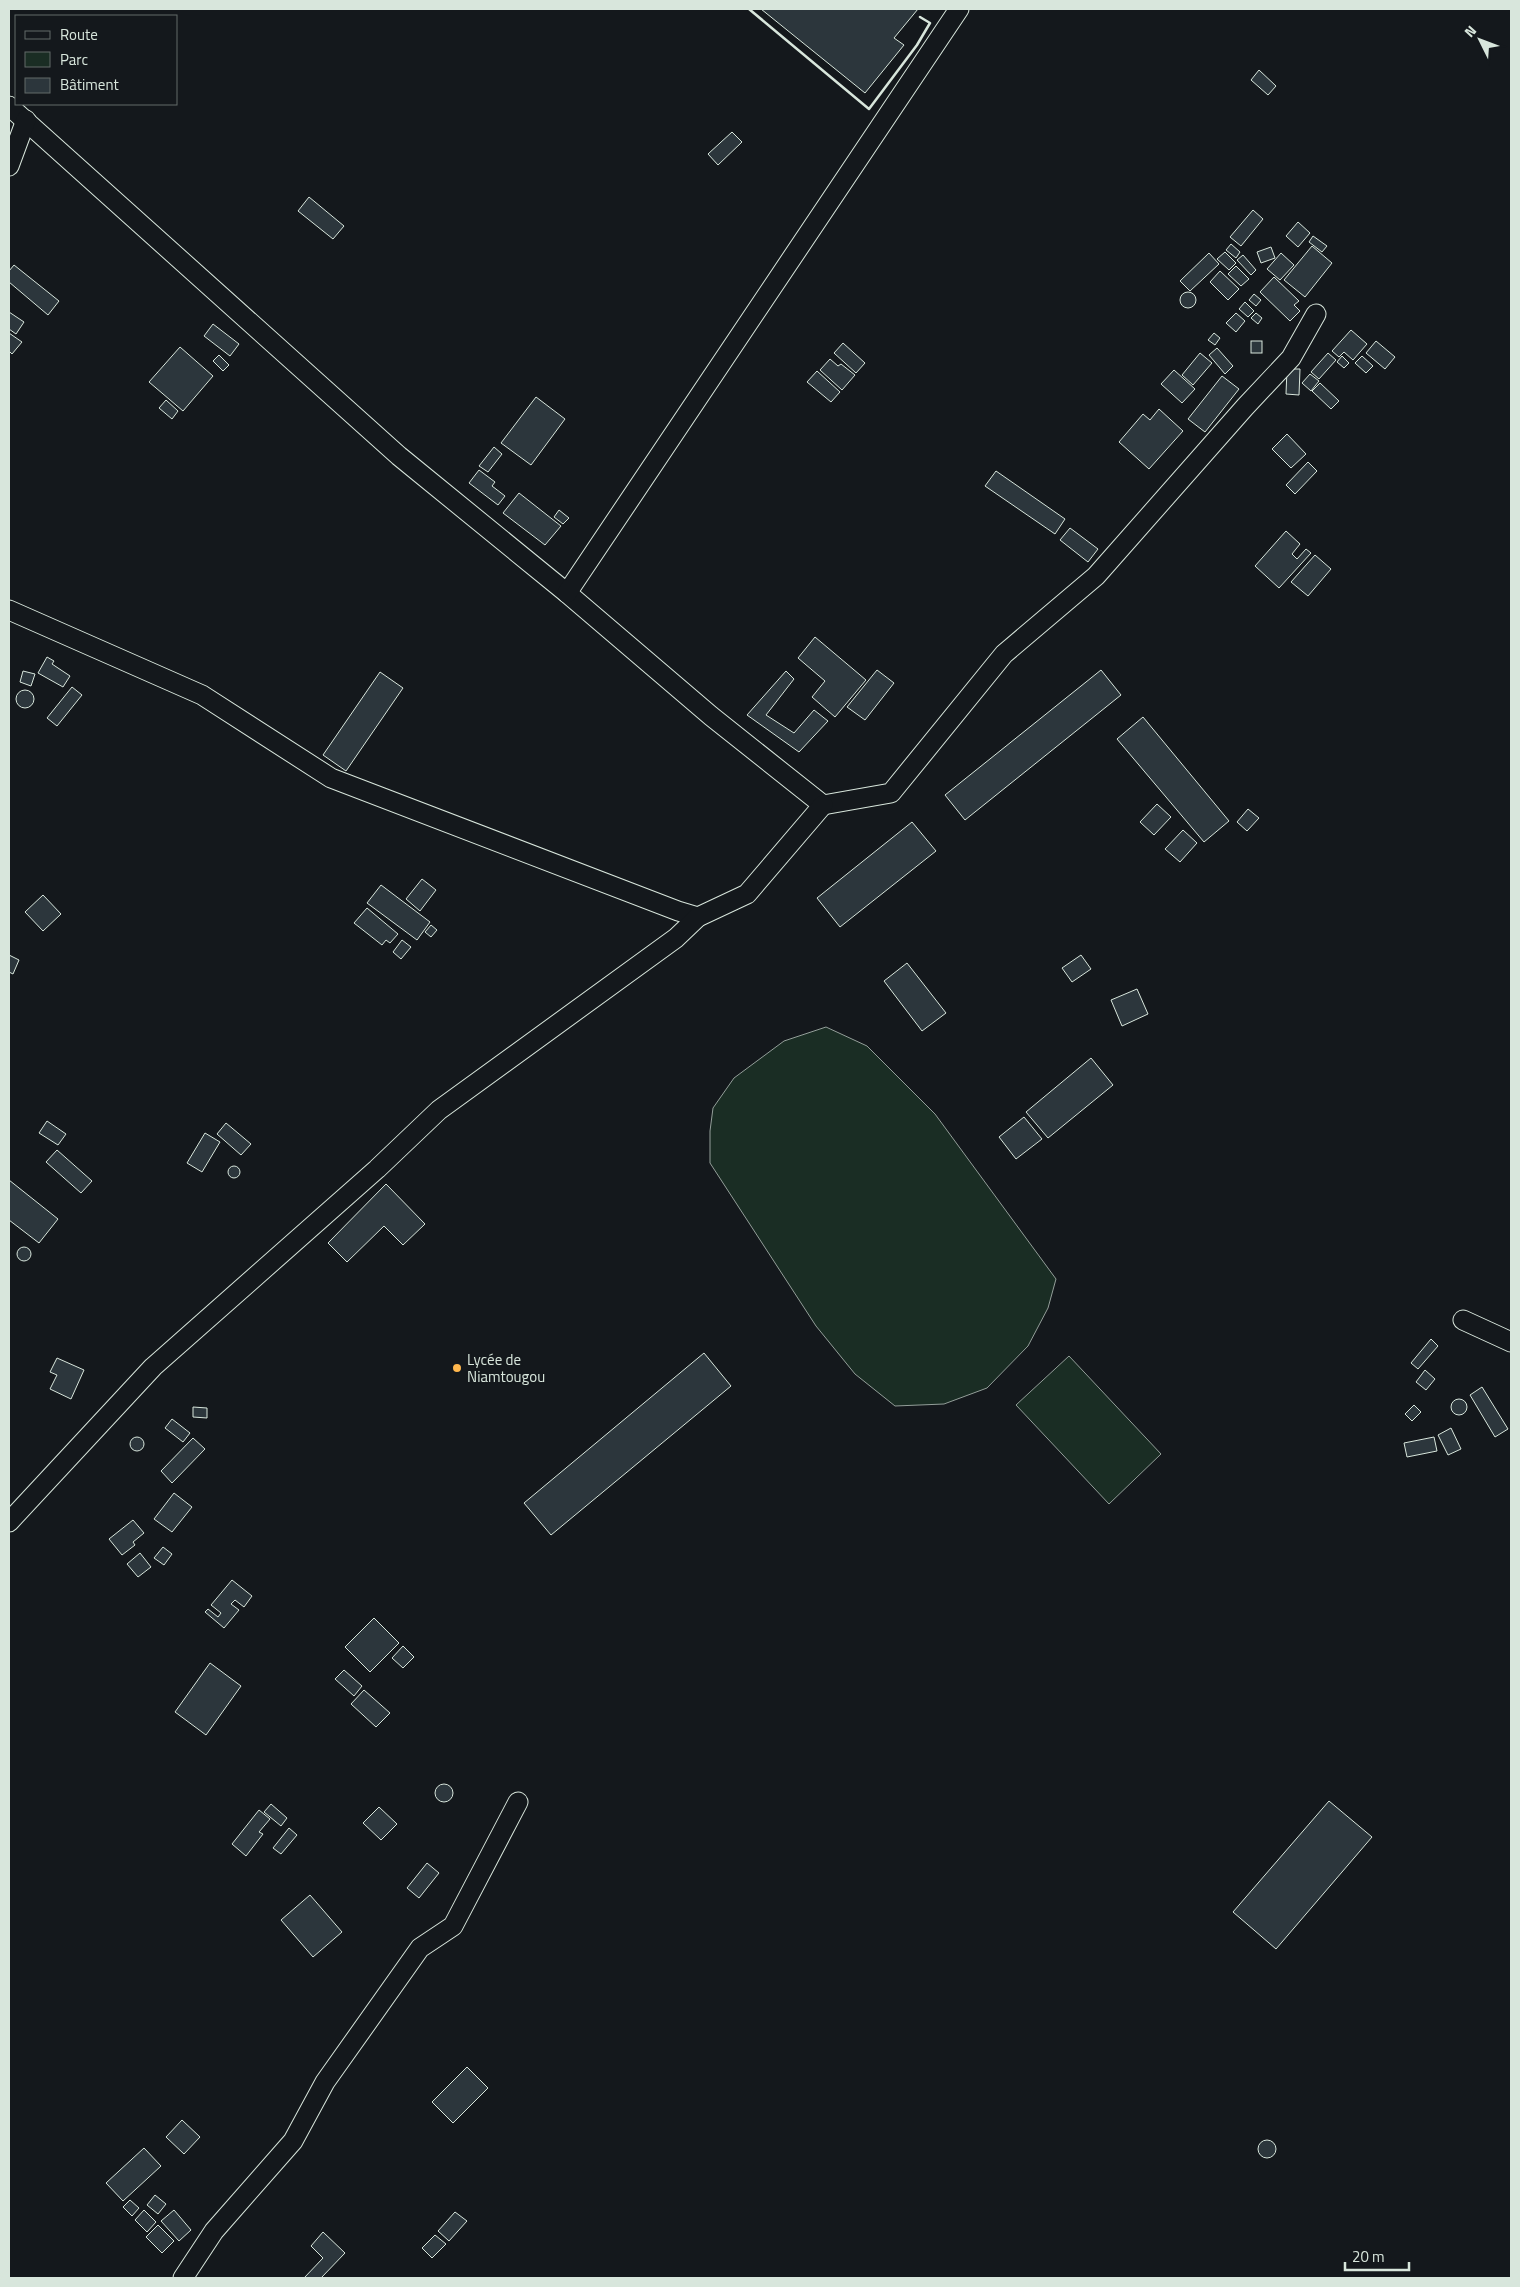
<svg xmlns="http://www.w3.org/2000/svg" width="1520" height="2287" font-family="'Titillium Web',sans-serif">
<rect width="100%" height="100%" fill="#14181c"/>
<!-- green -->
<g fill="#1a2d24" stroke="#939e99">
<polygon points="826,1027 867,1046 935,1114 1056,1279 1048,1308 1028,1346 987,1388 944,1404 895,1406 855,1374 816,1326 710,1163 710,1131 713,1108 734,1078 784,1041"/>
<polygon points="1069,1356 1161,1454 1109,1504 1016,1405"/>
</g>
<!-- building -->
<g fill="#2c363c" stroke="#d8e6dc">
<polygon points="761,9 918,9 894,38 904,45 865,93"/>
<polygon points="1259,70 1276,86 1268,95 1251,80"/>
<polygon points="732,132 742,142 718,165 708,154"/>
<polygon points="309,197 344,226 333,239 298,211"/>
<polygon points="1253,210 1263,219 1241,246 1230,237"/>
<polygon points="1298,222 1310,233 1298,247 1286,236"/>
<polygon points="1313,236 1327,246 1322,252 1309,242"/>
<polygon points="1231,244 1240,252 1236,258 1226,250"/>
<polygon points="1312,246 1332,263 1305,297 1284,280"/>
<polygon points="1271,247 1275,258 1261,263 1257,252"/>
<polygon points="1225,252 1236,263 1229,270 1217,259"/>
<polygon points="1209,253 1219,264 1190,291 1180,281"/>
<polygon points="1281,253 1294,265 1280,280 1267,269"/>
<polygon points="1243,255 1256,270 1251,275 1237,260"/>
<polygon points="14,265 59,301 48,315 9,282 9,271"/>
<polygon points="1236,266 1249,279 1241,286 1228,274"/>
<polygon points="1220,271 1239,289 1228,300 1210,282"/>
<polygon points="1274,277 1299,301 1294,305 1300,311 1290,321 1260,292"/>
<circle cx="1188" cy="300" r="8"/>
<polygon points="1254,294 1261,300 1256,306 1249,300"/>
<polygon points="1245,302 1254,311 1248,317 1239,309"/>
<polygon points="9,312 24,322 16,334 9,329"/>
<polygon points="1236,313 1245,321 1236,332 1226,323"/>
<polygon points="1256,313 1262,318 1258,324 1251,318"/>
<polygon points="213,324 239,344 230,356 204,336"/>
<polygon points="1351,330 1367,344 1353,360 1344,352 1339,357 1332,351"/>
<polygon points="9,333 22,342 12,354 9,351"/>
<polygon points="1214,333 1220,338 1215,345 1208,340"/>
<rect x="1251" y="341" width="11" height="12"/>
<polygon points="1376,341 1395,357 1385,369 1366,353"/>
<polygon points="843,343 865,363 856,373 834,353"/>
<polygon points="180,347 213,376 183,411 149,382"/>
<polygon points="1217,348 1233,366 1225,374 1209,355"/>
<polygon points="1200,353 1212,363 1193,385 1182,375"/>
<polygon points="1328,353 1336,360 1319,379 1311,372"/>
<polygon points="219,355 229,365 223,371 213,361"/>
<polygon points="1342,356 1349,363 1344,368 1337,362"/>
<polygon points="1362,356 1373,366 1366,373 1355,363"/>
<polygon points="830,359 838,366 841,364 855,375 842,390 820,370"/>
<polygon points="1287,369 1300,369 1299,395 1286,394"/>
<polygon points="1174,370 1195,389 1182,403 1161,384"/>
<polygon points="817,371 840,392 831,402 807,382"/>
<polygon points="1310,374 1319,381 1311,391 1302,383"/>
<polygon points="1222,376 1239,389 1205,432 1188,419"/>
<polygon points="1320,383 1339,401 1331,409 1312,391"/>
<polygon points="536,397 565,419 531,465 501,443"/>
<polygon points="166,400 178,411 172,419 159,408"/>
<polygon points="1159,409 1183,431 1149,469 1119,442 1143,414 1150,420"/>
<polygon points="1287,434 1306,454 1291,468 1272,449"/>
<polygon points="494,447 502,454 488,472 479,466"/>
<polygon points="1308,462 1317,471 1295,494 1286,485"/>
<polygon points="479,470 495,482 492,486 505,496 498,505 469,483"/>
<polygon points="996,471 1065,519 1055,534 985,486"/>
<polygon points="519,493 561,526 545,545 503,513"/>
<polygon points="559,510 569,518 563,524 554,517"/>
<polygon points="1070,528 1098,549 1088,562 1060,540"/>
<polygon points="1286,531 1300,544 1292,554 1297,559 1306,549 1311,553 1279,588 1255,566"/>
<polygon points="1315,555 1331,569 1308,596 1291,582"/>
<polygon points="815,637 866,680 835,717 812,697 825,681 798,658"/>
<polygon points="47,657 54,661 52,664 70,676 63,687 38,673"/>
<polygon points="877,670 894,683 865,720 847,707"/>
<polygon points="1101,670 1121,695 965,820 945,795"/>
<polygon points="23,671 35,674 31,686 20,682"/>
<polygon points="786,671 794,679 766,715 794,733 814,710 828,721 799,752 747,715"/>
<polygon points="380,672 403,688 346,771 323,755"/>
<polygon points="72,687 82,695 57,726 47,718"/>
<circle cx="25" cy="699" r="9"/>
<polygon points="1143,717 1229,821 1204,842 1117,739"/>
<polygon points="1157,804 1171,817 1154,835 1140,822"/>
<polygon points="1248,809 1259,818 1247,831 1237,822"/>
<polygon points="912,822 936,851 840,927 817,898"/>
<polygon points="1183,830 1197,843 1180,862 1165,849"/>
<polygon points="422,879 436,890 420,911 406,899"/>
<polygon points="381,885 430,922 417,940 367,903"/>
<polygon points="43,895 61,914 43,931 25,912"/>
<polygon points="367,908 398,934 390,943 386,940 382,945 354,923"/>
<polygon points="431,925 437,930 431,937 425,932"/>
<polygon points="402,940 411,947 401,959 393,952"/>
<polygon points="9,955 19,960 13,974 9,972"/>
<polygon points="1081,955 1091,969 1072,982 1062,968"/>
<polygon points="907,963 946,1013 922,1031 884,981"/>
<polygon points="1137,989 1148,1014 1122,1026 1111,1000"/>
<polygon points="1091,1058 1113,1085 1048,1138 1026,1112"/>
<polygon points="1024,1117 1042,1139 1016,1159 999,1137"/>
<polygon points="47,1121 66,1134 58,1145 39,1133"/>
<polygon points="226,1123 251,1144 241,1155 217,1134"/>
<polygon points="205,1133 220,1142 202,1172 187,1163"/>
<polygon points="57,1150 92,1181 81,1193 46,1162"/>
<circle cx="234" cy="1172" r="6"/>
<polygon points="9,1180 58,1219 39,1243 9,1220"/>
<polygon points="386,1184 425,1224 403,1245 384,1226 347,1262 328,1243"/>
<circle cx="24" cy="1254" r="7"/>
<polygon points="1431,1339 1438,1346 1418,1369 1411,1363"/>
<polygon points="704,1353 731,1386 551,1535 524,1503"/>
<polygon points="57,1358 84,1370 71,1399 50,1389 57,1375 50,1372"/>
<polygon points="1425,1370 1435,1379 1426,1390 1416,1382"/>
<polygon points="1482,1387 1508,1429 1495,1437 1470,1395"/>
<circle cx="1459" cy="1407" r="8"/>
<polygon points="1414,1405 1421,1412 1412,1421 1405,1414"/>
<polygon points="193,1407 207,1408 207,1418 193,1417"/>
<polygon points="172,1419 190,1433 183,1442 165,1428"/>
<polygon points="1451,1428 1461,1449 1448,1455 1438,1435"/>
<polygon points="1434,1437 1437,1451 1407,1457 1404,1443"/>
<circle cx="137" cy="1444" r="7"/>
<polygon points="193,1438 205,1449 172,1483 161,1471"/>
<polygon points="174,1493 192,1507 172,1532 154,1519"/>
<polygon points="133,1520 144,1533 133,1542 135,1545 122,1555 109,1539"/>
<polygon points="163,1547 172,1554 164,1565 154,1558"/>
<polygon points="140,1553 151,1567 138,1577 127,1564"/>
<polygon points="232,1580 252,1596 244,1607 235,1600 231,1604 239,1610 224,1628 205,1612 208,1609 218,1617 221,1613 211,1605"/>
<polygon points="374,1618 399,1643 370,1672 345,1647"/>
<polygon points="403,1646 414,1657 403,1668 392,1658"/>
<polygon points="210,1663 241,1686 206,1735 175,1712"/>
<polygon points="344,1670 362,1686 354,1696 335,1679"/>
<polygon points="364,1690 390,1713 376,1727 351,1704"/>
<circle cx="444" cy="1793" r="9"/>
<polygon points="1329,1801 1372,1837 1276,1949 1233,1912"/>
<polygon points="271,1804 287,1818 281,1826 264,1812"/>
<polygon points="379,1807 397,1824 381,1840 363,1823"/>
<polygon points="259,1810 270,1819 259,1832 263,1834 246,1856 232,1844"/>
<polygon points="289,1828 297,1835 281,1854 273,1848"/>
<polygon points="427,1863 439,1873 419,1898 407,1888"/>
<polygon points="310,1895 342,1932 313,1957 281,1920"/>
<polygon points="467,2067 488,2088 453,2123 432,2102"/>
<polygon points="182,2120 200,2137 184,2154 166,2137"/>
<circle cx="1267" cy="2149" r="9"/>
<polygon points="144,2148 161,2166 123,2201 106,2183"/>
<polygon points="155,2195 166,2204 158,2214 147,2205"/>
<polygon points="130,2200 139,2208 132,2216 123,2207"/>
<polygon points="144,2210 156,2222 147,2232 135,2220"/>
<polygon points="174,2210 191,2230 179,2241 161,2221"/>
<polygon points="455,2212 467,2221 449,2241 438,2231"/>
<polygon points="158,2225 174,2241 162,2253 146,2237"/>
<polygon points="323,2232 345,2253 321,2278 304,2278 323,2258 311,2246"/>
<polygon points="435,2235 446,2244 432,2258 422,2248"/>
</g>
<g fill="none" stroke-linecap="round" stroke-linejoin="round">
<!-- street casing -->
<g stroke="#d8e6dc" stroke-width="21">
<g id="street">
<polyline points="9,106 399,456 567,593 711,716 823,805 891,793 1004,654 1096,576 1245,407 1291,358 1316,314"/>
<polyline points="9,166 26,120"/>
<polyline points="567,593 959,9"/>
<polyline points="9,610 202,695 331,778 678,911 698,917"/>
<polyline points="1463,1320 1511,1342"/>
<polyline points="9,1522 153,1367 377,1169 439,1110 676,938 698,917 747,894 823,805"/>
<polyline points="183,2278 214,2231 293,2141 325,2082 420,1948 453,1926 518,1802"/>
</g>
</g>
<!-- street -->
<use href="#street" stroke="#14181c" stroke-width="19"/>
<!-- wall -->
<polyline stroke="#d8e6dc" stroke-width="2.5" points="749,9 869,109 917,45 930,23 920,17"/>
</g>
<!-- markers -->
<circle fill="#ffb74d" stroke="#14181c" stroke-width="2" cx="457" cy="1368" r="5"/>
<g text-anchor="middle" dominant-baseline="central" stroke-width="4" stroke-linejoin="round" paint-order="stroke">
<!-- poi labels -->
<g font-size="15" fill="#d8e6dc" stroke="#14181c" text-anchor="start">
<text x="467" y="1359">Lycée de<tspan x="467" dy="17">Niamtougou</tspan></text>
</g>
</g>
<!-- border -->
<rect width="1520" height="2287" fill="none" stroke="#d8e6dc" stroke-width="20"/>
<!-- legend -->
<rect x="15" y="15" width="162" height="90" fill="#14181c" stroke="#626a69"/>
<rect x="25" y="31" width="25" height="8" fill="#14181c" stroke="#626a69"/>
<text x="60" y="40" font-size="15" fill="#d8e6dc">Route</text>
<rect x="25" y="52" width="25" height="15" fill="#1a2d24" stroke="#626a69"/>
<text x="60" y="65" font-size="15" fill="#d8e6dc">Parc</text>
<rect x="25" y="78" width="25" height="15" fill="#2c363c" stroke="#626a69"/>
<text x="60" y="90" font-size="15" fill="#d8e6dc">Bâtiment</text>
<!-- north arrow -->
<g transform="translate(1480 40) rotate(312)" stroke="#14181c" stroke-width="4" paint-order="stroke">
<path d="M0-4L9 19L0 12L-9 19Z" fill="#d8e6dc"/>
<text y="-8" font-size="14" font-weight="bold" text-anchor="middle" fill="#d8e6dc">N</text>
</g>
<!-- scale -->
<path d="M1345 2262v8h64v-8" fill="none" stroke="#d8e6dc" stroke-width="2.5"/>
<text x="1352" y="2262" font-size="15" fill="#d8e6dc" stroke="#14181c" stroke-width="4" paint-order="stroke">20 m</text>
</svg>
